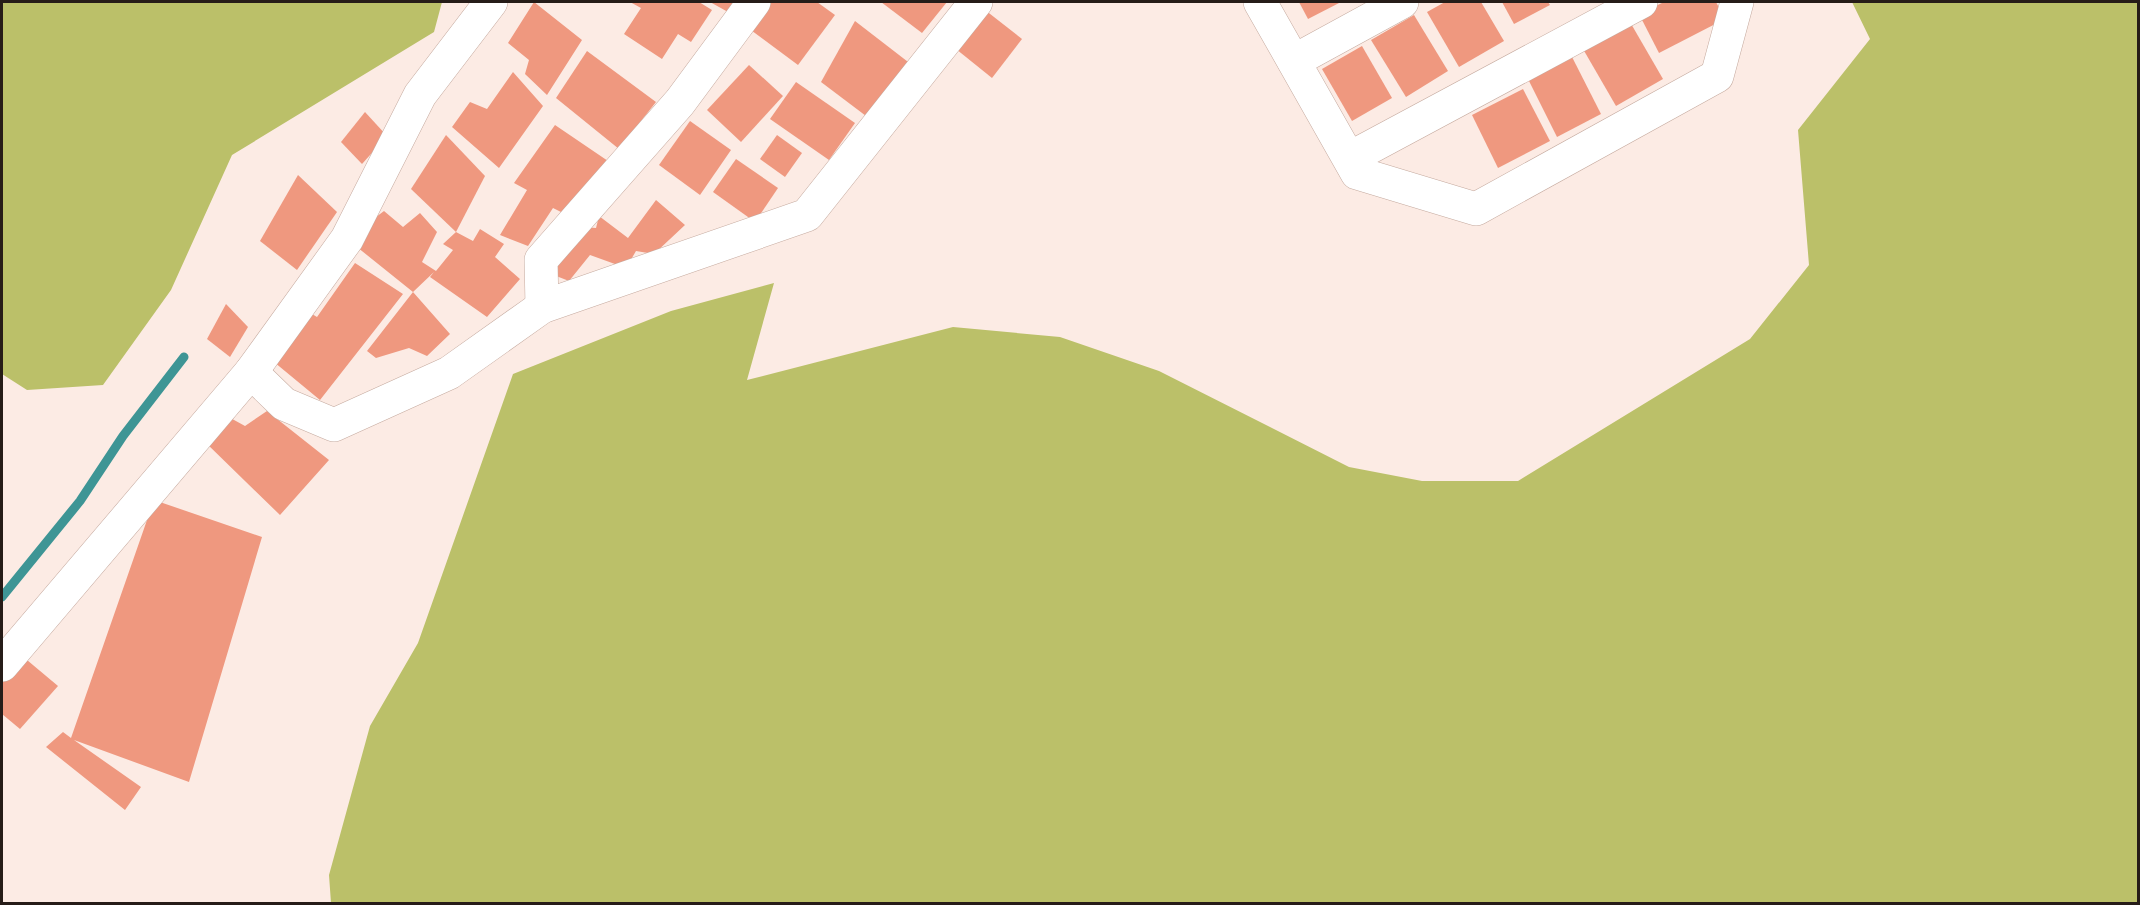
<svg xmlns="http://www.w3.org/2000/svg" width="2140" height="905" font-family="'Golos Text',sans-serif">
<rect width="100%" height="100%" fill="#fcebe4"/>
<!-- forest -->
<g fill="#bbc069">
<polygon points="2,2 442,2 434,32 232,155 171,290 103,385 27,390 2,374"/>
<polygon points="1852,2 2138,2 2138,903 331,903 329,875 370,726 418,643 513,374 671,311 774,283 747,380 953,327 1060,337 1159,371 1349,467 1422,481 1518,481 1750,339 1809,265 1798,130 1870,39"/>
</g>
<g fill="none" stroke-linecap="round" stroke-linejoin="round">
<!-- stream -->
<polyline stroke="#3e9595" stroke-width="9" points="2,597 80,501 123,436 184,357"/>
</g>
<!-- building -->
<g fill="#ef987f">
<polygon points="534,2 582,40 547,95 525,74 529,60 508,43"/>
<polygon points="630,2 699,2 712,10 691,42 678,34 662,59 624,34 641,8"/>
<polygon points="710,2 737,2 728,12"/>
<polygon points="755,2 817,2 835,15 798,65 740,22"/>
<polygon points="881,2 947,2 922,33"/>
<polygon points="1299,2 1341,2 1308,19"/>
<polygon points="1445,2 1481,2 1504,41 1459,67 1427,12"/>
<polygon points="1502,2 1548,2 1550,5 1514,24"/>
<polygon points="1664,2 1716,2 1725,19 1659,53 1639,14"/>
<polygon points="985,10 1022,39 992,78 956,49"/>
<polygon points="1414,15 1448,71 1406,97 1371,40"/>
<polygon points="855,21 912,65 874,122 821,82"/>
<polygon points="1630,22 1663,79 1616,106 1583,49"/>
<polygon points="1362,46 1392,98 1352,121 1322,69"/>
<polygon points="587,51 656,102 619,149 556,98"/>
<polygon points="1570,53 1601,114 1557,137 1526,75"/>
<polygon points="749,65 783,96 741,142 707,110"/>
<polygon points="513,72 543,106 499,168 452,127 470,102 487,109"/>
<polygon points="796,82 855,123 829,160 770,119"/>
<polygon points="1523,89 1550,141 1498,168 1472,115"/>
<polygon points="365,112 387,136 362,164 341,142"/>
<polygon points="690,121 731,150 700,195 659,165"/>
<polygon points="555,125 608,161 565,214 553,208 528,246 500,235 527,190 514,183"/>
<polygon points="446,135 485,176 456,232 411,189"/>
<polygon points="777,135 802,153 785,177 760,159"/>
<polygon points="736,159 778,188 755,222 713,192"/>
<polygon points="298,175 337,212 297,270 260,241"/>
<polygon points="656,200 685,225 654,254 636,251 626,268 590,255 569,281 541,270 582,227 596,228 599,216 628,238"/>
<polygon points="384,211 403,227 420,213 437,232 422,262 436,271 453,250 443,244 456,232 473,241 480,229 504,244 495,257 520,279 487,317 430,277 434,272 413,292 347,239"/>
<polygon points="355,263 403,294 320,400 274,362 307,311 317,317"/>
<polygon points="413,292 450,334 427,356 409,348 376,358 367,351"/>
<polygon points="226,304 248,327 230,357 207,339"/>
<polygon points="267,411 329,460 280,515 204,441 225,415 245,426"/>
<polygon points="154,500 262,537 189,782 74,740 141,787 125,810 46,747 63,732 71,738"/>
<polygon points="21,655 58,686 20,729 2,714 2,678"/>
</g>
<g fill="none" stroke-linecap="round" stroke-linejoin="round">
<!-- street casing -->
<g stroke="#c5aa9f" stroke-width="34">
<g id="street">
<polyline points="1260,2 1357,173 1476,209 1717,76 1737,2"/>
<polyline points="1294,61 1402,2"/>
<polyline points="1350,158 1641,2"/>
<polyline points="542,307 541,260 680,102 754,2"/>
<polyline points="251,372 284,404 334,425 449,373 542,307 807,215 976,2"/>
<polyline points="2,665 251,372 347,239 420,95 491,2"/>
</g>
</g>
<!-- street -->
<use href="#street" stroke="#fff" stroke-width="33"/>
</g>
<!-- border -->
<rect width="2140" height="905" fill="none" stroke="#261c18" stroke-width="6"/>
</svg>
